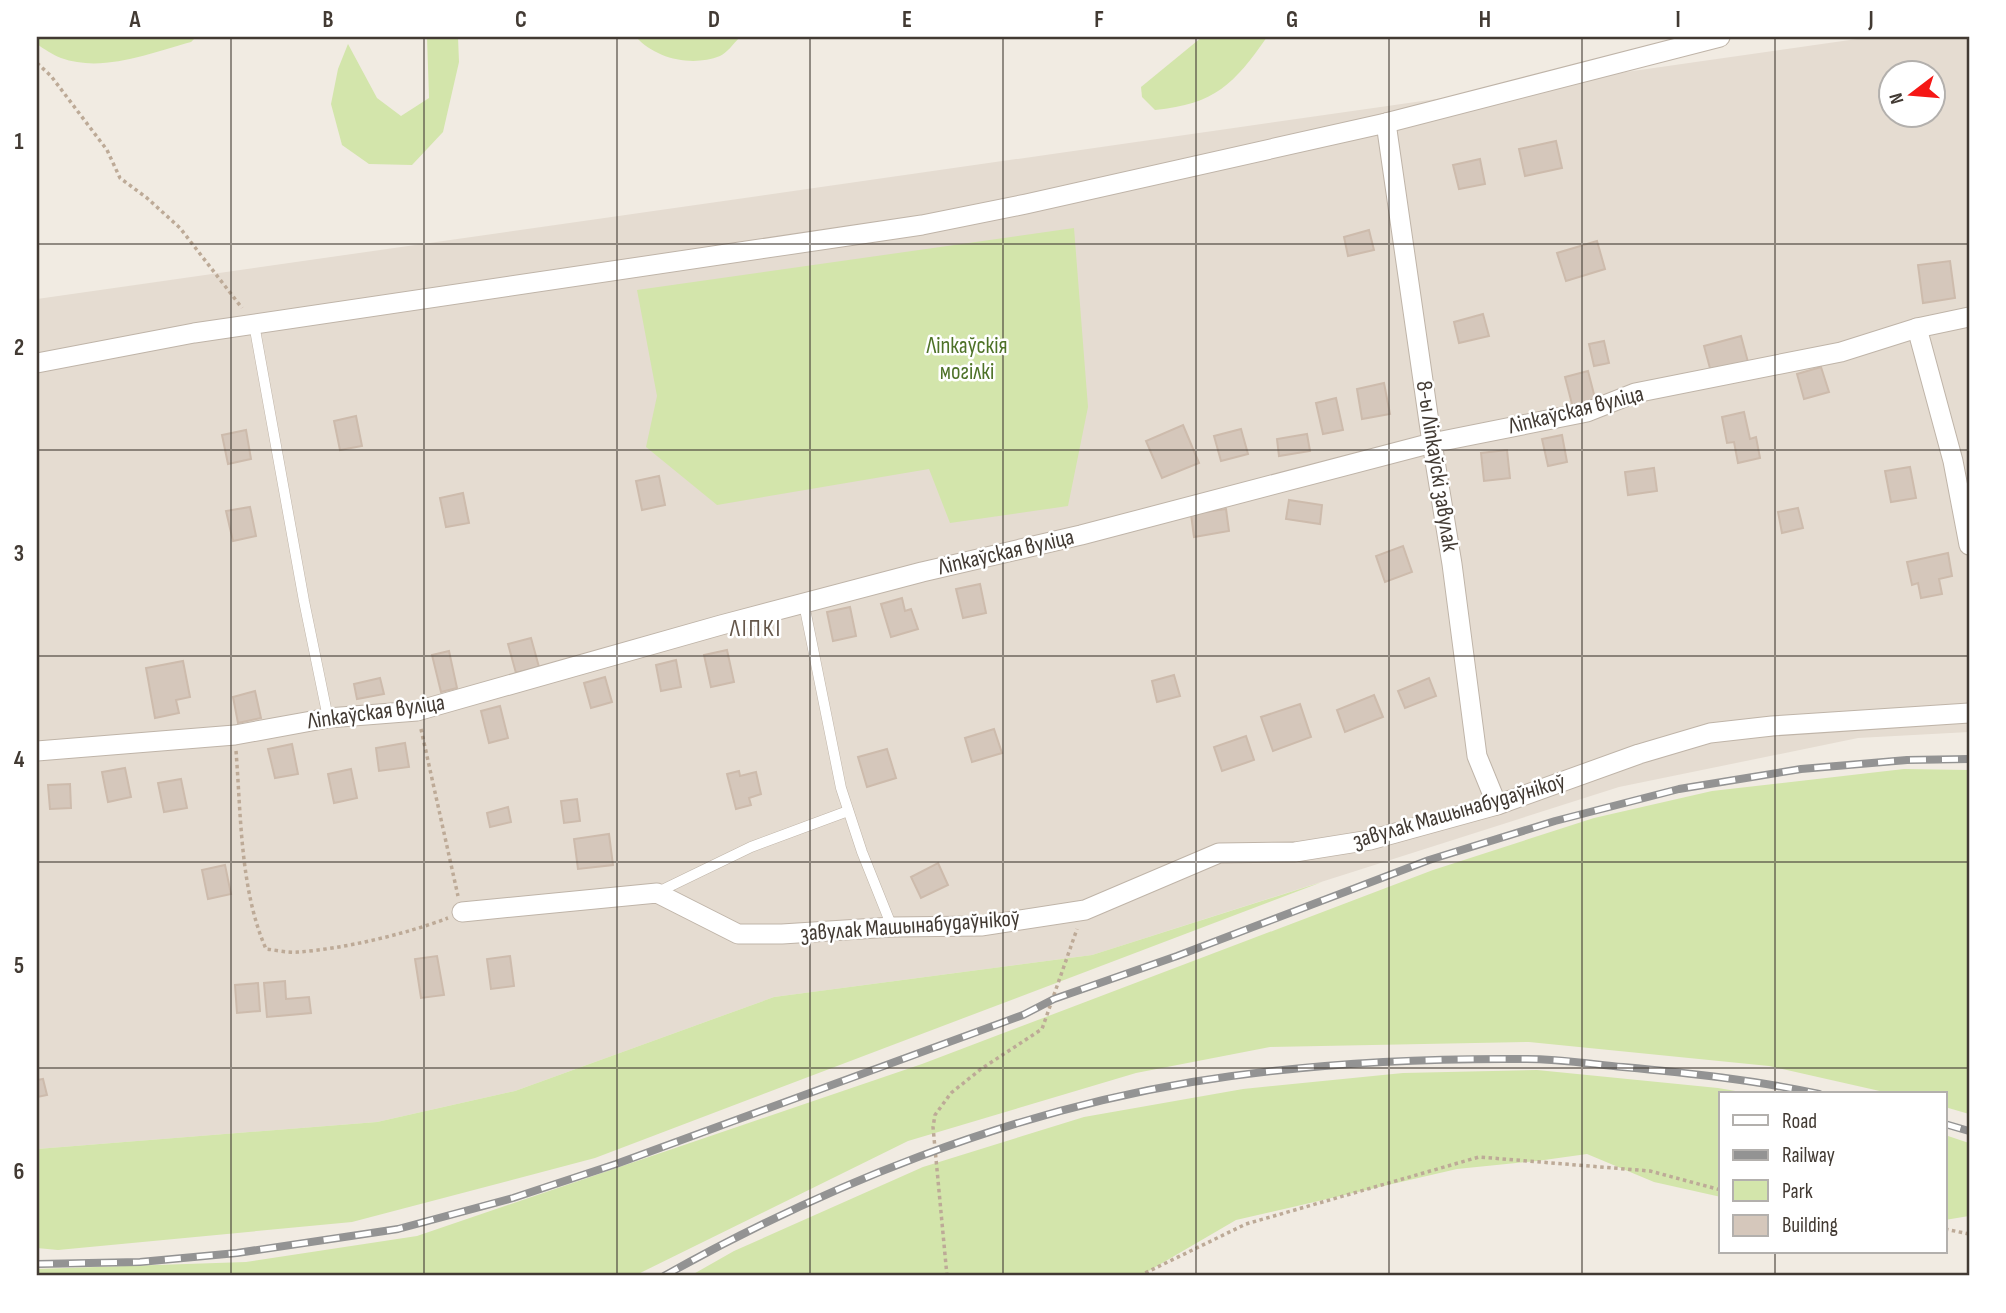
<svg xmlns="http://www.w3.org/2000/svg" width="2006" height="1313" font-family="'Sofia Sans Condensed',sans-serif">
<rect width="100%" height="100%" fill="#f1ebe2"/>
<!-- residential -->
<path fill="#e5dcd1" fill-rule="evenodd" d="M 1871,37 L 1969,37 L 1969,732 L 1858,738 L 1619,787 L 1092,955 L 774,997 L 515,1091 L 377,1122 L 37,1149 L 37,299 ZM 1890,74 L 1932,74 L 1932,116 L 1890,116 Z"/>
<!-- green -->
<g fill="#d3e5ab">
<path d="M 37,37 L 196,37 L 191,42 C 151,53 102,73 61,58 C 53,55 44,49 37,44 Z"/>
<polygon points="427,37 458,37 459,62 443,132 412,165 369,164 342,145 331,104 338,69 348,44 377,98 401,116 429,98"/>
<path d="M 636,37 L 740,37 C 734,43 727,53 720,56 C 692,67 656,59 636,37 Z"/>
<path d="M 1202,37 L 1267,37 C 1234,84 1215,104 1155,110 L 1142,97 L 1141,87 Z"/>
<polygon points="1074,228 1088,407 1068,506 950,523 929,469 717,505 646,447 657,396 637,290"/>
<polygon points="1904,769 1969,770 1969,1114 1945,1107 1945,1094 1893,1094 1769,1066 1529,1042 1270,1047 1136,1073 908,1141 634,1276 37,1276 37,1269 246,1262 417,1236 922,1064 1433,870 1594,818 1712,791"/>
<polygon points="1322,882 595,1158 352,1222 58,1250 37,1248 37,1149 377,1122 515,1091 774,997 1092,955"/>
<polygon points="1537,1070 1718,1088 1753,1094 1721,1094 1721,1197 1654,1182 1587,1154 1537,1161 1457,1169 1236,1220 1140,1276 690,1276 734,1251 923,1167 1084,1117 1243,1089 1403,1073"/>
<polygon points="1945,1135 1969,1143 1969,1216 1945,1220"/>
</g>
<!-- building -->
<g fill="#d5c7bb" stroke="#cdbbac" stroke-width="2">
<polygon points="1556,141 1562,168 1525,176 1519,149"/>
<polygon points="1480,159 1485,184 1459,189 1453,165"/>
<polygon points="1369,230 1374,250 1348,256 1344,237"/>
<polygon points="1597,241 1605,269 1566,281 1557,253"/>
<polygon points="1950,261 1955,298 1923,303 1918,265"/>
<polygon points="1483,314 1489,336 1459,343 1454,322"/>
<polygon points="1741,336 1748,362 1711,372 1704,346"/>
<polygon points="1604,341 1609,363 1594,366 1589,344"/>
<polygon points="1821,367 1829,392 1804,399 1797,374"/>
<polygon points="1588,371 1596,402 1573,408 1565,377"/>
<polygon points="1384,383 1390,414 1362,419 1357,389"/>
<polygon points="1336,398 1343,430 1323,434 1316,403"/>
<polygon points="1744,412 1750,439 1756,437 1760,458 1738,463 1734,442 1727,443 1722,417"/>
<polygon points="356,416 362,446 340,450 334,421"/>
<polygon points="1183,425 1199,463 1162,478 1146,441"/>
<polygon points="1241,429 1248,454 1221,461 1214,436"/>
<polygon points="246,430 251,459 228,464 222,435"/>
<polygon points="1307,434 1310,451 1279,456 1277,439"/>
<polygon points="1562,435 1567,462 1548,466 1542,439"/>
<polygon points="1507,450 1510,478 1484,481 1481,453"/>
<polygon points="1910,467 1916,498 1891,502 1885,471"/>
<polygon points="1654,468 1657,491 1628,495 1625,472"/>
<polygon points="659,476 665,505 642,510 636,481"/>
<polygon points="463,493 469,523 446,527 440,498"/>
<polygon points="1289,500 1322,505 1320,524 1286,519"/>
<polygon points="250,507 256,536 233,541 226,511"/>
<polygon points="1798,508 1803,528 1782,533 1778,512"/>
<polygon points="1226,509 1229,531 1194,537 1191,514"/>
<polygon points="1403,546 1412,572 1385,582 1376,556"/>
<polygon points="1948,553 1952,576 1939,579 1942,594 1921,598 1918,583 1912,585 1907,562"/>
<polygon points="980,584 986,613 963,618 956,589"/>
<polygon points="902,598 905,611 911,609 918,629 891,637 881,604"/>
<polygon points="850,607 856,636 833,641 827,612"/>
<polygon points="531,638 539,667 516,673 508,644"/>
<polygon points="727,650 734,682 711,687 704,655"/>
<polygon points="449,651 457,688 441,692 432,655"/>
<polygon points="676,660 681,687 661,691 656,665"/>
<polygon points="183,661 190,697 176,700 179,713 155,718 146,668"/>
<polygon points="1174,675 1180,696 1157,702 1152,681"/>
<polygon points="605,677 612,702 591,708 584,683"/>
<polygon points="380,678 384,694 357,699 354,684"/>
<polygon points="1429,678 1436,696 1405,708 1398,691"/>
<polygon points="255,691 261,718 238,723 233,697"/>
<polygon points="1374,695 1383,717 1345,732 1337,710"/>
<polygon points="1300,704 1311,737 1273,751 1261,717"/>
<polygon points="500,706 508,738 489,743 481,711"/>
<polygon points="994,729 1002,753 972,762 965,738"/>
<polygon points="1246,736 1254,760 1222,771 1214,747"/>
<polygon points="405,743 409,767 379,771 376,748"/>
<polygon points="292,744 298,774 275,778 268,749"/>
<polygon points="887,749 896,778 867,787 858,757"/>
<polygon points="125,768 131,797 108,802 102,772"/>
<polygon points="351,769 357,798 334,803 328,774"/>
<polygon points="739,771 740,776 756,772 761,794 749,798 751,805 736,809 727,774"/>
<polygon points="181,779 187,808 164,812 158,783"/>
<polygon points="70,784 71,808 50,809 48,785"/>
<polygon points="577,799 580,821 564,823 561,801"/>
<polygon points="508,807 511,822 490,827 487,813"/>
<polygon points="609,834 613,865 578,869 574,839"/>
<polygon points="938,863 948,885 921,898 911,877"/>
<polygon points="225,865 231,894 208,899 202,870"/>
<polygon points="437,956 444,995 421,998 415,959"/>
<polygon points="510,956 514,986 491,989 487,959"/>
<polygon points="285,981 286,999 309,997 311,1013 267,1017 264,983"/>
<polygon points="258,983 260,1011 237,1013 235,985"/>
<polygon points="43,1079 47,1095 37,1097 37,1080"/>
</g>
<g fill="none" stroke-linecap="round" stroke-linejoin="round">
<!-- service casing -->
<g stroke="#bfb4a8" stroke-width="11">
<g id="service">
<polyline points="254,324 304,601 328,718"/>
<polyline points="804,604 841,788 862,852 892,927"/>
<polyline points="658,892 751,847 848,811"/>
</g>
</g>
<!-- minor casing -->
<g stroke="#bfb4a8" stroke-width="21">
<g id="minor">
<polyline points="1386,123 1432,443 1452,564 1477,756 1497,805"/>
<polyline points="1917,328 1953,461 1969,545"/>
<polyline points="37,363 194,333 922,225 1026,204 1386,123 1720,37"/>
<polyline points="37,751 235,735 328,718 417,711 721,625 922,572 1081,535 1432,443 1587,412 1635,393 1841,352 1917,328 1969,317"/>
<polyline points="462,912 657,893 738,934 782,934 892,927 981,926 1085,910 1219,853 1295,852 1370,840 1497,805 1639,754 1710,733 1772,726 1969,713"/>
</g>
</g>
<!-- path -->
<g stroke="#bdaa97" stroke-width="3.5" stroke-dasharray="3.5 3.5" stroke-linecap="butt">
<polyline points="37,63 51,76 107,150 120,178 147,198 180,228 242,308"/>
<polyline points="421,729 458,896"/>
<path d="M 236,751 C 241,814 240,890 266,949 C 276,950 288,953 298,952 C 343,949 406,934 448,918"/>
<polyline points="1945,1229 1969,1234"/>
<polyline points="947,1276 933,1127 935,1115 951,1093 981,1069 1042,1029 1077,929"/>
<polyline points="1139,1276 1246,1224 1479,1157 1650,1171 1721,1190"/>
</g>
<!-- service -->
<use href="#service" stroke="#fff" stroke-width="10"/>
<!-- minor -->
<use href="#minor" stroke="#fff" stroke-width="19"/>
<!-- rail casing -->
<g stroke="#939393" stroke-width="8">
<g id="rail">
<polyline points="1945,1124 1969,1131"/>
<polyline points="37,1264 140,1262 237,1253 398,1229 513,1198 616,1164 1023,1015 1054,999 1177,956 1429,860 1555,821 1679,789 1801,769 1907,760 1969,759"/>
<path d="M 664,1276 C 826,1185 1007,1113 1192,1082 C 1302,1064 1416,1058 1527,1059 C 1559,1059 1591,1064 1623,1067 C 1689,1073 1755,1080 1819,1094"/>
</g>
</g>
<!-- rail -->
<use href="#rail" stroke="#fff" stroke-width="5" stroke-dasharray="16" stroke-linecap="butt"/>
</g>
<!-- grid -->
<path fill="none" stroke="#423a33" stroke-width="2" stroke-opacity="0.55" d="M 231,37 L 231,1276M 424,37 L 424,1276M 617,37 L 617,1276M 810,37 L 810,1276M 1003,37 L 1003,1276M 1196,37 L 1196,1276M 1389,37 L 1389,1276M 1582,37 L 1582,1276M 1775,37 L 1775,1094M 37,244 L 1969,244M 37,450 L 1969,450M 37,656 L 1969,656M 37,862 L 1969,862M 37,1068 L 1969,1068M 1775,1252 L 1775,1276"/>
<g text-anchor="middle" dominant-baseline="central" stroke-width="5" stroke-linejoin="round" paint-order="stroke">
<!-- park labels -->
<g font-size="23" fill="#4e7228" stroke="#fff">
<text x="967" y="346">Ліпкаўскія<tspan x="967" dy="26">могілкі</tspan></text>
</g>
<!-- street labels -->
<g font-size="23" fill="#423a33" stroke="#fff">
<text transform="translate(1576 410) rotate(-14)">Ліпкаўская вуліца</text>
<text transform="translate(1437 466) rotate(81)">8-ы Ліпкаўскі завулак</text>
<text transform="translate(1006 552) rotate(-13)">Ліпкаўская вуліца</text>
<text transform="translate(376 712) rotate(-8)">Ліпкаўская вуліца</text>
<text transform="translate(1459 811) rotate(-16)">завулак Машынабудаўнікоў</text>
<text transform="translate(910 926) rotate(-4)">завулак Машынабудаўнікоў</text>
</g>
<!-- neighbourhood labels -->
<g font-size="24" letter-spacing="2" fill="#65574b" stroke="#fff">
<text x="756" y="628">ЛІПКІ</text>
</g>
</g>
<!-- border -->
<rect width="2006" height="1313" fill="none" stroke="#ffffff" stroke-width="77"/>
<!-- legend -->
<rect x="1719" y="1092" width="228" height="161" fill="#ffffff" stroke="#b3b0ad" stroke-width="2"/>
<rect x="1733" y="1115" width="35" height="10" fill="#ffffff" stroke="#b3b0ad" stroke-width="2"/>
<text x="1782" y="1128" font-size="21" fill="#423a33">Road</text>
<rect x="1733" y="1150" width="35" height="10" fill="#939393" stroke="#b3b0ad" stroke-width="2"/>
<text x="1782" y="1162" font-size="21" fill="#423a33">Railway</text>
<rect x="1733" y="1180" width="35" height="21" fill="#d3e5ab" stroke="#b3b0ad" stroke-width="2"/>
<text x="1782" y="1198" font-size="21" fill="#423a33">Park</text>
<rect x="1733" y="1215" width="35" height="21" fill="#d5c7bb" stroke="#b3b0ad" stroke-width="2"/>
<text x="1782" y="1232" font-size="21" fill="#423a33">Building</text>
<!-- north arrow -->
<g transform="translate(1912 94) rotate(254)"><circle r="33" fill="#ffffff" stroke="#b3b0ad" stroke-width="2"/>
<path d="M0-5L12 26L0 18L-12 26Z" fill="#f51715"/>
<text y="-10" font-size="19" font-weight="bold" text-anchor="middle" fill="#423a33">N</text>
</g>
<rect x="38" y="38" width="1930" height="1236" fill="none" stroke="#423a33" stroke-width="2.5"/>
<g font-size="23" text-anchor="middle" font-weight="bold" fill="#423a33">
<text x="135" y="27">A</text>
<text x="328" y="27">B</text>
<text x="521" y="27">C</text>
<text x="714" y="27">D</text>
<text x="907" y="27">E</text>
<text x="1099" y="27">F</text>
<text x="1292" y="27">G</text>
<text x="1485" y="27">H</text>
<text x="1678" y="27">I</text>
<text x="1871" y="27">J</text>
<text x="19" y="149">1</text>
<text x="19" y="355">2</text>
<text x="19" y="561">3</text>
<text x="19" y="767">4</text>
<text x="19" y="973">5</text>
<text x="19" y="1179">6</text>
</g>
</svg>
